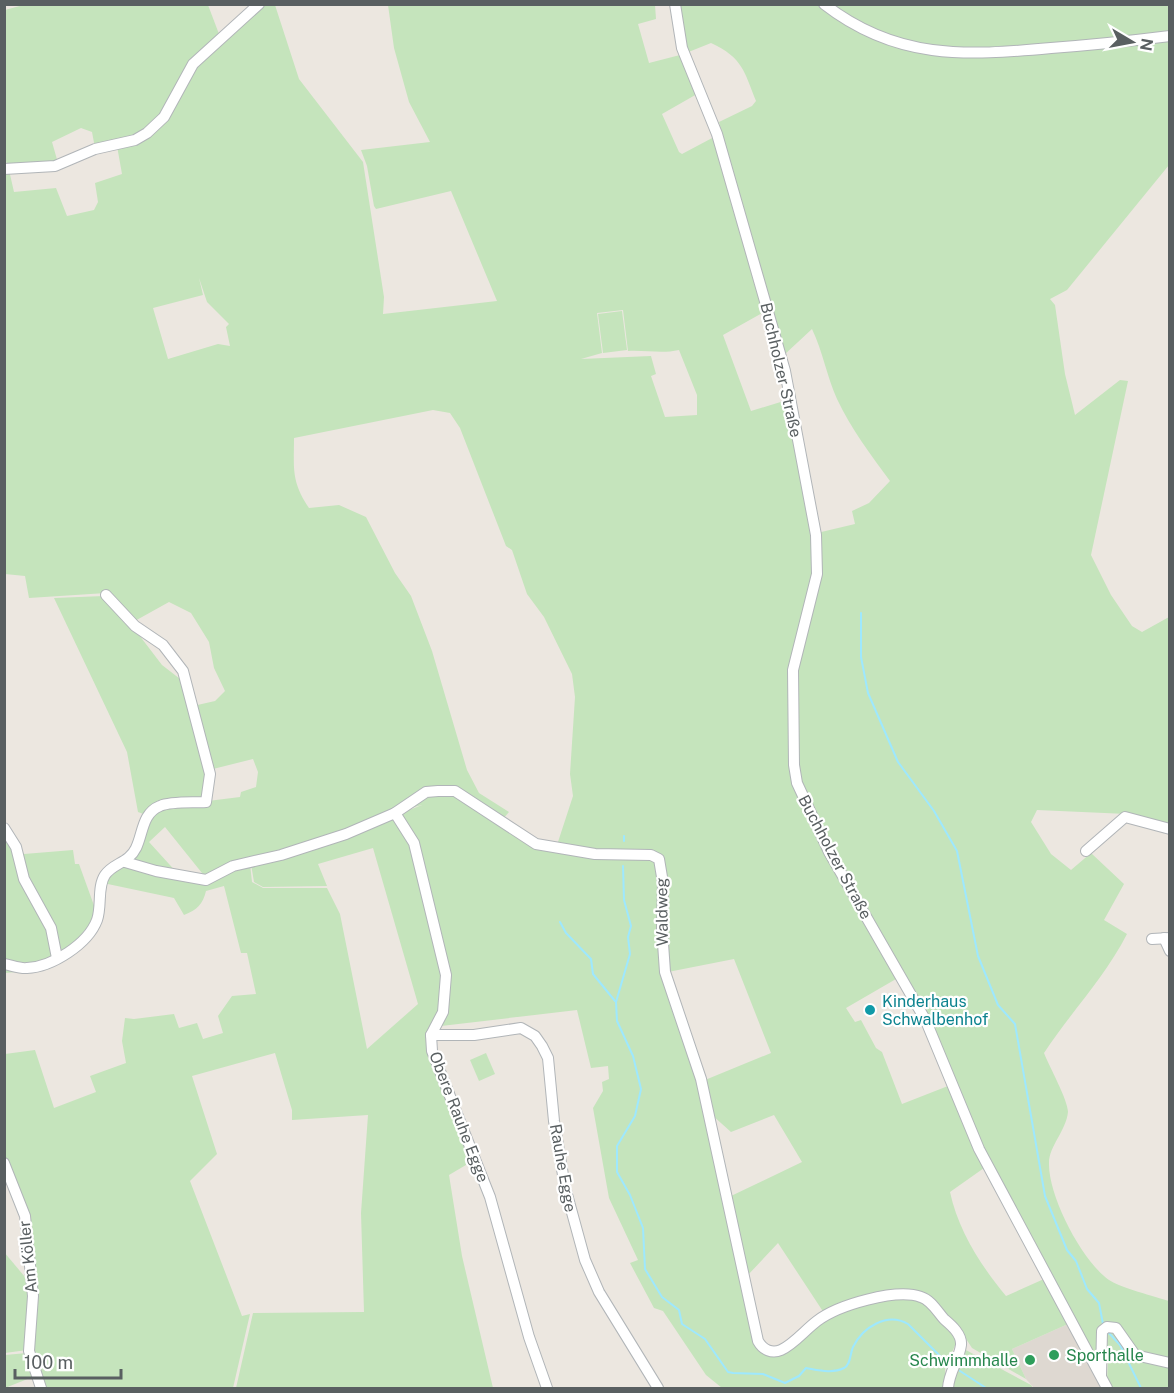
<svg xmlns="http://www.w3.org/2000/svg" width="1174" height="1393" font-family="'Public Sans',sans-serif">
<rect width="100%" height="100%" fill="#ece7e0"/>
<!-- education -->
<polygon fill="#ded8d1" points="1068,1324 1101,1388 1034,1388 1026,1379 1012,1349"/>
<!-- green -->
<g fill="#c5e4bc" fill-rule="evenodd">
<polygon points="27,4 208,5 219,34 163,114 145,131 95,148 92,132 81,128 52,142 58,163 7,166 4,150 5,10"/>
<path d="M 263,5 L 275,5 L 299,79 L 363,162 L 384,297 L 383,314 L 497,301 L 451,191 L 376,209 L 374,206 L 367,166 L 361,150 L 430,142 L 409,102 L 394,48 L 388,5 L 655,5 L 656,19 L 638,24 L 649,63 L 680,55 L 697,94 L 662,114 L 679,152 L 682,154 L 714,137 L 764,312 L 723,335 L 751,411 L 787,400 L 819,581 L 822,558 L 817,533 L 855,524 L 852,511 L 869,503 L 890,481 C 871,455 851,429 837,399 C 827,377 823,352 812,329 L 784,355 L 719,122 L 752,106 L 756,101 C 744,71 743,58 711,43 L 686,53 L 677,5 L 1169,5 L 1169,165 L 1067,290 L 1050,299 L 1055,305 L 1065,374 L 1075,415 L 1120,380 L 1128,381 L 1091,555 L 1111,595 L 1132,626 L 1142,632 L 1169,617 L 1169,825 L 1127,814 L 1037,810 L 1031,822 L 1051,854 L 1071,870 L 1091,853 L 1124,884 L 1104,920 L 1127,934 C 1105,977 1071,1012 1044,1053 C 1049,1066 1068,1100 1068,1112 C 1066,1131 1049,1146 1049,1163 C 1048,1196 1082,1261 1109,1280 C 1119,1287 1156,1297 1169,1301 L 1169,1388 L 1112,1388 L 1107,1380 L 1108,1360 L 1098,1364 L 983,1146 L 929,1017 L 806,799 L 789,744 L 794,788 L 809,824 L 896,979 L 846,1008 L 855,1022 L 861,1020 L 876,1048 L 882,1052 L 902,1104 L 948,1086 L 984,1168 L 950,1192 C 958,1230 981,1266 1006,1296 L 1044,1279 L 1068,1324 L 1012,1349 L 1026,1379 L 972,1348 L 957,1325 L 923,1293 L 824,1313 L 778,1243 L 747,1276 L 731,1196 L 802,1162 L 774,1115 L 731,1132 L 712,1115 L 705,1080 L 771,1053 L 734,959 L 668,972 L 664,857 L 557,845 L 573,796 L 570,774 L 575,697 L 572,674 L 544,617 L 527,594 L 512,550 L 506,546 L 460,428 L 450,413 L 433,410 L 294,438 C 294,469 291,481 309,508 L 339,505 L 366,517 L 395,573 L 411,596 L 432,651 L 467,770 L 479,793 L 509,812 L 502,820 L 535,846 L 648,858 L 658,864 L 660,946 L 701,1088 L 751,1320 L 771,1355 L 839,1310 L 904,1297 L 924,1301 L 951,1330 L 956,1343 L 945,1369 L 946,1388 L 722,1388 L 706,1375 L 663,1311 L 654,1308 L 630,1263 L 638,1260 L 609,1198 L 593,1108 L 603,1091 L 602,1082 L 609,1079 L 608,1066 L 591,1068 L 577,1010 L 441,1026 L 427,1049 L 471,1162 L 449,1175 L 462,1256 L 493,1388 L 236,1388 L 253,1313 L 364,1312 L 361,1213 L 368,1115 L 292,1120 L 292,1110 L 275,1053 L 192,1076 L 217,1154 L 190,1181 L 242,1316 L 250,1314 L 233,1388 L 43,1388 L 33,1361 L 32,1253 L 5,1159 L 5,1054 L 35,1050 L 54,1108 L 96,1092 L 90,1076 L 126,1063 L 122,1041 L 125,1018 L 134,1019 L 174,1014 L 179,1028 L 197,1023 L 203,1039 L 223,1033 L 218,1016 L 232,996 L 256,994 L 247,953 L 241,953 L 224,886 L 206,891 C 203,904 197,910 184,915 L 174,898 L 103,883 L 113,869 L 130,865 L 206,881 L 250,864 L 252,882 L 263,888 L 327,888 L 340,914 L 367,1049 L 418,1004 L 373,848 L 318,864 L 327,886 L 263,887 L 254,882 L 251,864 L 368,826 L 422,805 L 391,813 L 206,878 L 165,827 L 149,842 L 179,875 L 130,862 L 145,825 L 160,807 L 240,797 L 241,792 L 256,787 L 258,772 L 253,759 L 213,769 L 210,800 L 159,804 L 146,815 L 138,812 L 127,752 L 54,598 L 104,596 L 123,614 L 162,665 L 184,682 L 193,706 L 215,701 L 225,691 L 214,668 L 209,642 L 191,613 L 169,602 L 133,622 L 106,593 L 29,598 L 25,576 L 5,574 L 4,171 L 9,170 L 14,192 L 56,188 L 67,216 L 94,210 L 98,202 L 95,183 L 122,174 L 117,146 L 155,131 L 194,66 ZM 199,278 L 207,302 L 229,324 L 226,327 L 230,346 L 218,344 L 168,359 L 153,308 L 203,295 ZM 623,310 L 628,351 C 646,350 662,354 679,350 L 697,395 L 697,415 L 665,417 L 651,376 L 656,374 L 651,356 L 581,359 L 602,353 L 597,313 Z"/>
<polygon points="622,311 627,350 603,353 598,314"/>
<polygon points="4,830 24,854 73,850 75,864 79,864 96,911 94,919 69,949 28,971 5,973"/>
<polygon points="486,1053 495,1074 479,1081 470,1060"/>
<polygon points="4,1252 30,1283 27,1350 5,1353"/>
<polygon points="964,1349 1031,1385 1033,1388 950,1388"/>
<polygon points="27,1353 35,1376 5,1388 5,1355"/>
</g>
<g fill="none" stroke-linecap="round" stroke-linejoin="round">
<!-- stream -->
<g stroke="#9ee8fe" stroke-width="2">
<polyline points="861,613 861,657 868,693 898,762 934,811 957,851 978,956 998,1005 1015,1024 1045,1196 1067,1250 1076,1261 1087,1289 1099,1303 1103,1324"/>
<polyline points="624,836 624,841"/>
<path d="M 623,866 L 624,900 L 631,926 L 628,937 L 630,954 L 616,1002 L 617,1021 L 633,1056 L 641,1089 L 635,1116 L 617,1146 L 617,1172 L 630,1195 L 643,1228 L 645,1269 L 662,1297 L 679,1310 L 682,1324 L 705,1339 L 728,1372 L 733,1373 L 763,1374 L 785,1383 L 799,1376 L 806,1368 C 818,1370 832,1374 844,1368 C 851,1365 850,1353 853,1347 C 863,1327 887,1312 908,1324 L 943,1359"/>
<polyline points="560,922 566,933 591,959 593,974 615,1001"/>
<polyline points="1107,1331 1120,1345 1141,1388"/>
<polyline points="960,1371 986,1388"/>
</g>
<!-- minor casing -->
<g stroke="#b1b5b8" stroke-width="12">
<g id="minor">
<polyline points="675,4 682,48 717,134 785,371 816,535 817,574 793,670 794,765 797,783 829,852 926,1021 979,1149 1107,1388"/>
<path d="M 824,4 C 896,60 965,56 1051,48 C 1091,45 1130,41 1170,36"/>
<polyline points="4,169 55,166 95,149 135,140 147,133 164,117 193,64 259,4"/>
<polyline points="395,813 414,843 446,975 443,1012 431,1035 432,1051 490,1197 529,1337 547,1388"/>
<polyline points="4,828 16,847 24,879 51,928 57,958"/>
<polyline points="1086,851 1125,817 1170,829"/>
<path d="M 125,862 L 156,871 L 206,880 L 233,866 L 281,855 L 346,834 L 395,813 L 426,792 L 438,791 L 455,791 L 536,844 L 595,854 L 651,855 L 659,859 L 663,883 L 662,929 L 665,972 L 701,1079 L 758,1341 C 763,1350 772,1354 781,1350 C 794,1344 805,1330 817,1321 C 838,1305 896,1288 921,1297 C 931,1300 937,1311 944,1319 C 951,1325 962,1334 961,1345 C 959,1360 949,1372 948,1388"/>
<polyline points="1164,938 1170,951"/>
<polyline points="1152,939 1170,938"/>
<path d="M 4,964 C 11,965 20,969 27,968 C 52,967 88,944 97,920 C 102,906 97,887 105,875 C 113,863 129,863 136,848 C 143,834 142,813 160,806 C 172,801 193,803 206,802 L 210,774 L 183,671 L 163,645 L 135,626 L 106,595"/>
<polyline points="431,1035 474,1035 521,1028 535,1036 542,1046 548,1058 554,1121 565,1187 585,1260 599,1292 658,1388"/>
<polyline points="4,1163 25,1216 33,1296 29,1351 41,1388"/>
<polyline points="1101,1375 1102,1331 1107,1327 1116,1328 1135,1355 1170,1363"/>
</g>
</g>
<!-- minor -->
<use href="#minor" stroke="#fff" stroke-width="10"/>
</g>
<!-- markers -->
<circle fill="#0f9aa8" stroke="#fff" stroke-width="2" cx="870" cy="1010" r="6"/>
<g fill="#2e9e5b" stroke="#fff" stroke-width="2">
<circle cx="1054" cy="1355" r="6"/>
<circle cx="1030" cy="1360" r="6"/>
</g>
<g text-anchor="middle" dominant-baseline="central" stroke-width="4.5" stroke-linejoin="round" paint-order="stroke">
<!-- street labels -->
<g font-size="16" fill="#595f61" stroke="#fff">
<text transform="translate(781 370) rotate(77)">Buchholzer Straße</text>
<text transform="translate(835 857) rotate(62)">Buchholzer Straße</text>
<text transform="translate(662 912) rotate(-91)">Waldweg</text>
<text transform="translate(459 1117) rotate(69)">Obere Rauhe Egge</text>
<text transform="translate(563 1168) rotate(80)">Rauhe Egge</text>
<text transform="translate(28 1257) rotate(-96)">Am Köller</text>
</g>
<!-- culture labels -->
<g font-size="16" fill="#0d838f" stroke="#fff" text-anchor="start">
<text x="882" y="1001">Kinderhaus<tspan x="882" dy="18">Schwalbenhof</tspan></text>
</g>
<!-- leisure labels -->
<g font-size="16" fill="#27864d" stroke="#fff" text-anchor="start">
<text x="1066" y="1355">Sporthalle</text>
<text x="1018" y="1360" text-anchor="end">Schwimmhalle</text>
</g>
</g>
<!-- border -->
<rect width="1174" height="1393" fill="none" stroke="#595f61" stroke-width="12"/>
<!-- north arrow -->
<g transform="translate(1132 42) rotate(100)" stroke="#ffffff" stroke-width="4.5" paint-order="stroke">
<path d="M0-4.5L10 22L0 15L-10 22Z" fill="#595f61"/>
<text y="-9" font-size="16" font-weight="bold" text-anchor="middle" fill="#595f61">N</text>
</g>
<!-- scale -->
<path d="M15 1369v9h106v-9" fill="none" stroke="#595f61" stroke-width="3"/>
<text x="24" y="1369" font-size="18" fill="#595f61" stroke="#ffffff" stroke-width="4.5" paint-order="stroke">100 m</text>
</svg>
